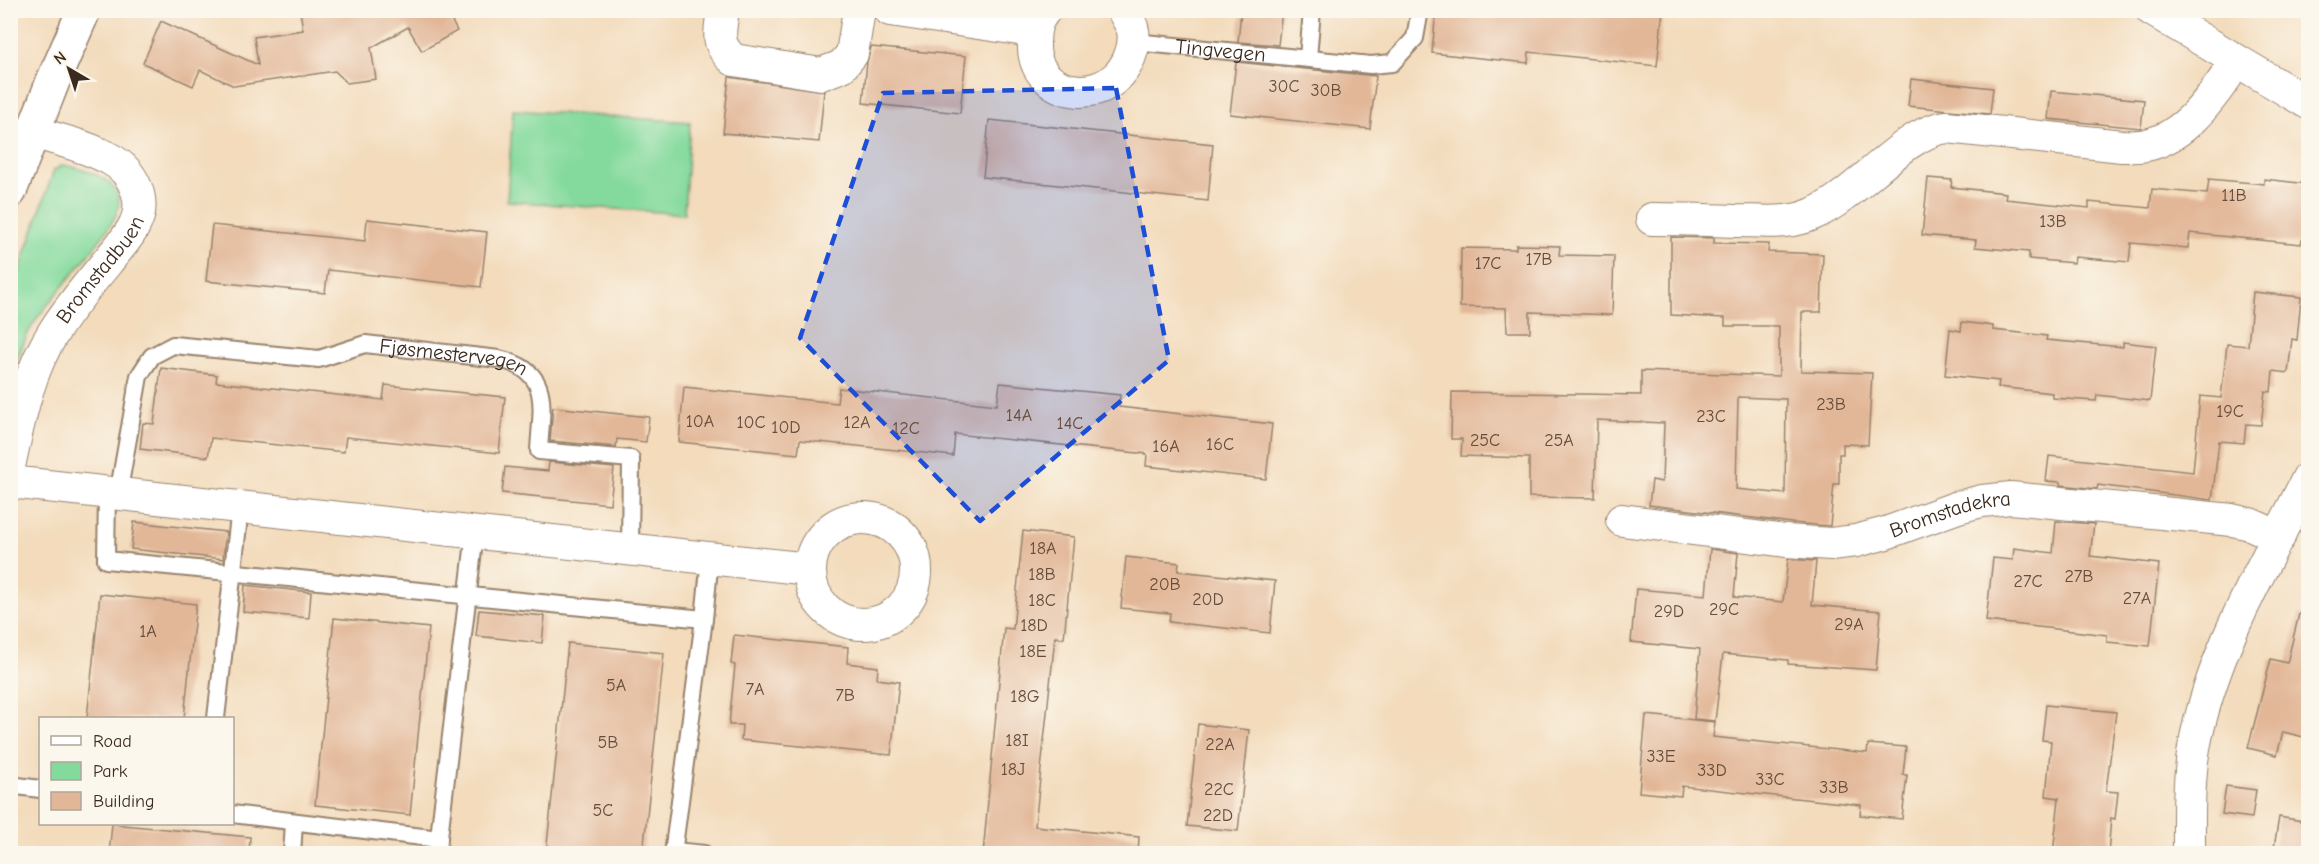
<svg xmlns="http://www.w3.org/2000/svg" width="2319" height="864" font-family="'Comic Neue',sans-serif">
<rect width="100%" height="100%" fill="#fbf7ec"/>
<filter id="ink" filterUnits="userSpaceOnUse"><feTurbulence type="fractalNoise" baseFrequency=".0167" numOctaves="2"/><feDisplacementMap in="SourceGraphic" scale="12" xChannelSelector="R" yChannelSelector="G"/><feConvolveMatrix kernelMatrix="1 2 1 2 8 2 1 2 1" color-interpolation-filters="sRGB"/></filter>
<filter id="wash" filterUnits="userSpaceOnUse"><feTurbulence type="fractalNoise" baseFrequency=".008" numOctaves="4" result="noise"/><feDisplacementMap in="SourceGraphic" scale="24" xChannelSelector="R" yChannelSelector="G"/><feGaussianBlur stdDeviation="1.35" result="paint"/><feColorMatrix in="noise" values="0 0 0 0 0 0 0 0 0 0 0 0 0 0 0 0 0 1.4 0 .05"/><feComposite in="paint" operator="in"/></filter>
<g filter="url(#wash)">
<rect width="100%" height="100%" fill="#f3dbbc"/>
<!-- green -->
<g fill="#84da9d" stroke="#60825e" stroke-width="1.5">
<polygon points="513,110 690,122 684,214 507,201"/>
<path d="M 63,165 C 84,169 119,177 119,204 C 119,226 51,297 36,320 C 24,337 17,360 11,380 L 11,295 L 54,170 Z"/>
</g>
<g id="blocks">
<!-- building -->
<g fill="#e2b798" fill-rule="evenodd">
<polygon points="300,10 446,10 457,31 422,51 408,27 371,48 376,79 347,83 335,71 234,86 200,70 193,86 143,63 161,21 258,65 254,37 303,30"/>
<polygon points="1241,10 1282,10 1278,45 1238,42"/>
<polygon points="1436,10 1663,10 1657,66 1529,52 1528,63 1432,53"/>
<polygon points="871,47 966,56 960,113 863,103 867,62"/>
<polygon points="1236,62 1376,76 1370,129 1230,114"/>
<polygon points="729,77 824,91 819,142 723,133"/>
<polygon points="1911,79 1993,88 1990,114 1908,106"/>
<polygon points="2051,91 2144,100 2141,128 2048,119"/>
<polygon points="989,120 1213,144 1208,201 983,177"/>
<polygon points="1928,178 1952,180 1951,187 2006,193 2005,199 2089,208 2089,202 2150,208 2152,189 2207,194 2209,179 2264,184 2264,179 2308,184 2306,201 2308,202 2308,240 2302,240 2301,244 2190,233 2188,248 2131,243 2129,262 2075,257 2074,263 2029,259 2029,252 1975,247 1976,240 1922,235"/>
<polygon points="367,219 487,232 481,287 328,270 325,293 206,281 212,225 365,241"/>
<path d="M 1671,237 L 1714,238 L 1714,243 L 1769,244 L 1768,252 L 1823,254 L 1821,312 L 1802,312 L 1801,371 L 1872,373 L 1868,445 L 1843,444 L 1843,454 L 1839,454 L 1839,484 L 1834,484 L 1830,526 L 1792,523 L 1649,505 L 1652,480 L 1662,482 L 1664,423 L 1597,420 L 1595,498 L 1529,497 L 1529,458 L 1461,456 L 1462,439 L 1451,439 L 1452,392 L 1641,395 L 1641,371 L 1779,376 L 1779,326 L 1725,326 L 1725,318 L 1671,315 ZM 1738,397 L 1786,399 L 1785,494 L 1736,489 Z"/>
<polygon points="1516,245 1560,246 1559,255 1614,256 1612,315 1530,312 1530,332 1507,332 1506,308 1460,307 1461,248 1516,249"/>
<polygon points="2253,292 2301,297 2297,340 2292,339 2288,373 2273,371 2271,392 2265,391 2261,425 2246,424 2244,443 2219,441 2212,500 2098,485 2097,489 2060,485 2060,482 2046,481 2049,456 2193,472 2200,396 2221,398 2227,344 2248,346"/>
<polygon points="1962,322 1993,326 1993,330 2047,336 2046,340 2123,347 2123,342 2156,346 2150,401 2097,395 2096,401 2052,398 2052,393 1998,387 1999,381 1945,375 1950,329 1961,331"/>
<polygon points="161,368 217,375 216,382 383,400 385,385 505,397 499,453 346,437 344,452 211,438 208,457 140,449 143,423 154,424"/>
<polygon points="1000,383 1120,395 1119,407 1272,424 1266,479 1146,466 1147,454 955,434 953,456 800,440 798,454 679,442 684,387 837,403 839,388 997,405"/>
<polygon points="553,407 649,417 646,442 617,439 616,447 550,441"/>
<polygon points="549,462 614,468 610,504 502,493 505,467 548,471"/>
<polygon points="2056,521 2094,524 2090,556 2159,564 2150,646 2107,642 2107,635 1986,621 1993,558 2013,560 2014,548 2053,553"/>
<polygon points="134,522 226,532 223,559 131,549"/>
<polygon points="1023,531 1074,537 1064,638 1055,637 1035,826 1139,837 1138,854 983,854 1004,628 1013,629"/>
<polygon points="1710,549 1738,553 1734,597 1783,602 1788,559 1816,561 1812,605 1881,611 1876,670 1788,664 1788,660 1723,654 1715,721 1694,719 1700,649 1631,642 1636,589 1706,595"/>
<polygon points="1126,557 1179,563 1178,571 1275,581 1270,633 1169,622 1170,613 1121,608"/>
<polygon points="245,585 311,592 309,618 243,612"/>
<polygon points="100,594 196,604 184,718 87,718"/>
<polygon points="479,610 545,616 542,643 476,636"/>
<polygon points="2299,614 2308,615 2308,738 2283,732 2277,755 2248,748 2271,659 2287,663"/>
<polygon points="334,618 429,628 410,815 315,805"/>
<polygon points="734,635 848,647 847,663 878,667 877,679 899,682 891,755 741,740 742,725 729,725 735,665 731,664"/>
<polygon points="568,643 664,653 643,854 546,854"/>
<polygon points="2046,705 2116,712 2106,791 2118,792 2115,819 2111,818 2108,854 2053,854 2059,798 2046,796 2051,741 2042,740"/>
<polygon points="1646,715 1715,722 1713,737 1867,753 1868,744 1906,747 1903,775 1907,775 1902,819 1860,815 1861,805 1682,786 1681,796 1639,792"/>
<polygon points="1198,724 1249,730 1238,831 1187,826"/>
<polygon points="2226,786 2256,790 2252,818 2222,814"/>
<polygon points="2279,817 2308,822 2308,854 2273,854"/>
<polygon points="112,824 250,837 249,854 109,854"/>
</g>
</g>
</g>
<g filter="url(#ink)">
<use href="#blocks" fill-opacity="0" stroke="#97826d" stroke-width="1.5"/>
<g fill="none" stroke-linecap="round" stroke-linejoin="round">
<!-- lane casing -->
<g stroke="#97826d" stroke-width="20">
<g id="lane">
<path id="s1" d="M 1134,42 L 1371,65 L 1392,63 L 1415,38 L 1420,10"/>
<polyline points="1308,58 1312,10"/>
<polyline points="107,494 106,560 704,619"/>
<path id="s2" d="M 118,495 L 139,376 L 152,356 L 173,345 L 319,359 L 365,344 L 499,359 C 553,371 541,407 539,451 L 631,459 L 630,550"/>
<polyline points="216,718 240,508"/>
<polyline points="10,785 40,789"/>
<polyline points="232,814 439,839"/>
<polyline points="674,851 704,854"/>
<polyline points="292,854 294,823"/>
<polyline points="437,854 475,533"/>
<polyline points="673,854 704,619 710,558"/>
</g>
</g>
<!-- street casing -->
<g stroke="#97826d" stroke-width="34">
<g id="street">
<path d="M 723,10 C 720,33 715,44 734,60 L 821,74 L 842,66 L 852,54 L 859,10"/>
<polyline points="890,10 1033,31"/>
<path d="M 1045,10 C 1034,23 1034,33 1034,49 C 1037,100 1114,108 1131,53 C 1134,44 1135,36 1132,27 C 1129,21 1126,16 1123,10"/>
<polyline points="2152,10 2308,103"/>
<path d="M 1652,219 C 1680,219 1708,220 1736,221 C 1761,221 1789,225 1813,214 C 1857,196 1904,131 1947,127 L 2122,146 C 2130,146 2138,147 2146,145 C 2187,137 2215,93 2237,61"/>
<path id="s3" d="M 10,462 C 20,416 28,373 53,333 C 69,307 89,284 108,261 C 117,249 129,238 135,224 C 147,200 133,171 110,159 C 87,146 58,140 33,132"/>
<polyline points="10,482 809,569"/>
<circle cx="863" cy="571" r="53"/>
<path id="s4" d="M 1622,520 L 1786,541 L 1831,544 L 1856,541 L 1886,533 L 1958,507 L 1982,501 L 2011,498 L 2232,520 L 2250,524 L 2279,537"/>
<path d="M 2189,854 C 2189,819 2188,782 2194,748 C 2213,648 2264,567 2308,478"/>
</g>
</g>
<!-- secondary casing -->
<g stroke="#97826d" stroke-width="36">
<polyline id="secondary" points="10,191 53,81 84,10"/>
</g>
<!-- lane -->
<use href="#lane" stroke="#fff" stroke-width="16"/>
<!-- street -->
<use href="#street" stroke="#fff" stroke-width="32"/>
<!-- secondary -->
<use href="#secondary" stroke="#fff" stroke-width="33"/>
</g>
</g>
<!-- marked area -->
<path fill="#1d4ed8" fill-opacity="0.2" stroke="#1d4ed8" stroke-width="4.5" stroke-dasharray="12 8" stroke-linejoin="round" d="M 1116,88 L 1169,360 L 980,521 L 800,338 L 883,93 Z"/>
<g text-anchor="middle" dominant-baseline="central" stroke-width="5" stroke-linejoin="round" paint-order="stroke">
<!-- number labels -->
<g font-size="18" fill="#654d3c">
<text x="1284" y="86">30C</text>
<text x="1326" y="90">30B</text>
<text x="2234" y="195">11B</text>
<text x="2053" y="221">13B</text>
<text x="1539" y="259">17B</text>
<text x="1488" y="263">17C</text>
<text x="1831" y="404">23B</text>
<text x="2230" y="411">19C</text>
<text x="1019" y="415">14A</text>
<text x="1711" y="416">23C</text>
<text x="700" y="421">10A</text>
<text x="751" y="422">10C</text>
<text x="857" y="422">12A</text>
<text x="1070" y="423">14C</text>
<text x="786" y="427">10D</text>
<text x="906" y="428">12C</text>
<text x="1485" y="440">25C</text>
<text x="1559" y="440">25A</text>
<text x="1220" y="444">16C</text>
<text x="1166" y="446">16A</text>
<text x="1043" y="548">18A</text>
<text x="1042" y="574">18B</text>
<text x="2079" y="576">27B</text>
<text x="2028" y="581">27C</text>
<text x="1165" y="584">20B</text>
<text x="2137" y="598">27A</text>
<text x="1208" y="599">20D</text>
<text x="1042" y="600">18C</text>
<text x="1724" y="609">29C</text>
<text x="1669" y="611">29D</text>
<text x="1849" y="624">29A</text>
<text x="1034" y="625">18D</text>
<text x="148" y="631">1A</text>
<text x="1033" y="651">18E</text>
<text x="616" y="685">5A</text>
<text x="755" y="689">7A</text>
<text x="845" y="695">7B</text>
<text x="1025" y="696">18G</text>
<text x="1017" y="740">18I</text>
<text x="608" y="742">5B</text>
<text x="1220" y="744">22A</text>
<text x="1661" y="756">33E</text>
<text x="1013" y="769">18J</text>
<text x="1712" y="770">33D</text>
<text x="1770" y="779">33C</text>
<text x="1834" y="787">33B</text>
<text x="1219" y="789">22C</text>
<text x="603" y="810">5C</text>
<text x="1218" y="815">22D</text>
</g>
<!-- street labels -->
<g font-size="21" fill="#3b2a1e" stroke="#fbf7ec">
<text stroke="none"><textPath href="#s1" startOffset="87">Tingvegen</textPath></text>
<text stroke="none"><textPath href="#s3" startOffset="216">Bromstadbuen</textPath></text>
<text stroke="none"><textPath href="#s2" startOffset="453">Fjøsmestervegen</textPath></text>
<text stroke="none"><textPath href="#s4" startOffset="334">Bromstadekra</textPath></text>
</g>
</g>
<!-- margin -->
<rect width="2319" height="864" fill="none" stroke="#fbf7ec" stroke-width="36"/>
<!-- legend -->
<rect x="39" y="717" width="195" height="108" fill="#fbf7ec" stroke="#aea59a" stroke-width="1.5"/>
<rect x="51" y="736" width="30" height="9" fill="#ffffff" stroke="#aea59a" stroke-width="1.5"/>
<text x="93" y="747" font-size="18" fill="#3b2a1e">Road</text>
<rect x="51" y="762" width="30" height="18" fill="#84da9d" stroke="#aea59a" stroke-width="1.5"/>
<text x="93" y="777" font-size="18" fill="#3b2a1e">Park</text>
<rect x="51" y="792" width="30" height="18" fill="#e2b798" stroke="#aea59a" stroke-width="1.5"/>
<text x="93" y="807" font-size="18" fill="#3b2a1e">Building</text>
<!-- north arrow -->
<g transform="translate(69 69) rotate(321)" stroke="#fbf7ec" stroke-width="4.5" paint-order="stroke">
<path d="M0-4.5L10 22L0 15L-10 22Z" fill="#3b2a1e"/>
<text y="-9" font-size="16" font-weight="bold" text-anchor="middle" fill="#3b2a1e">N</text>
</g>
</svg>
